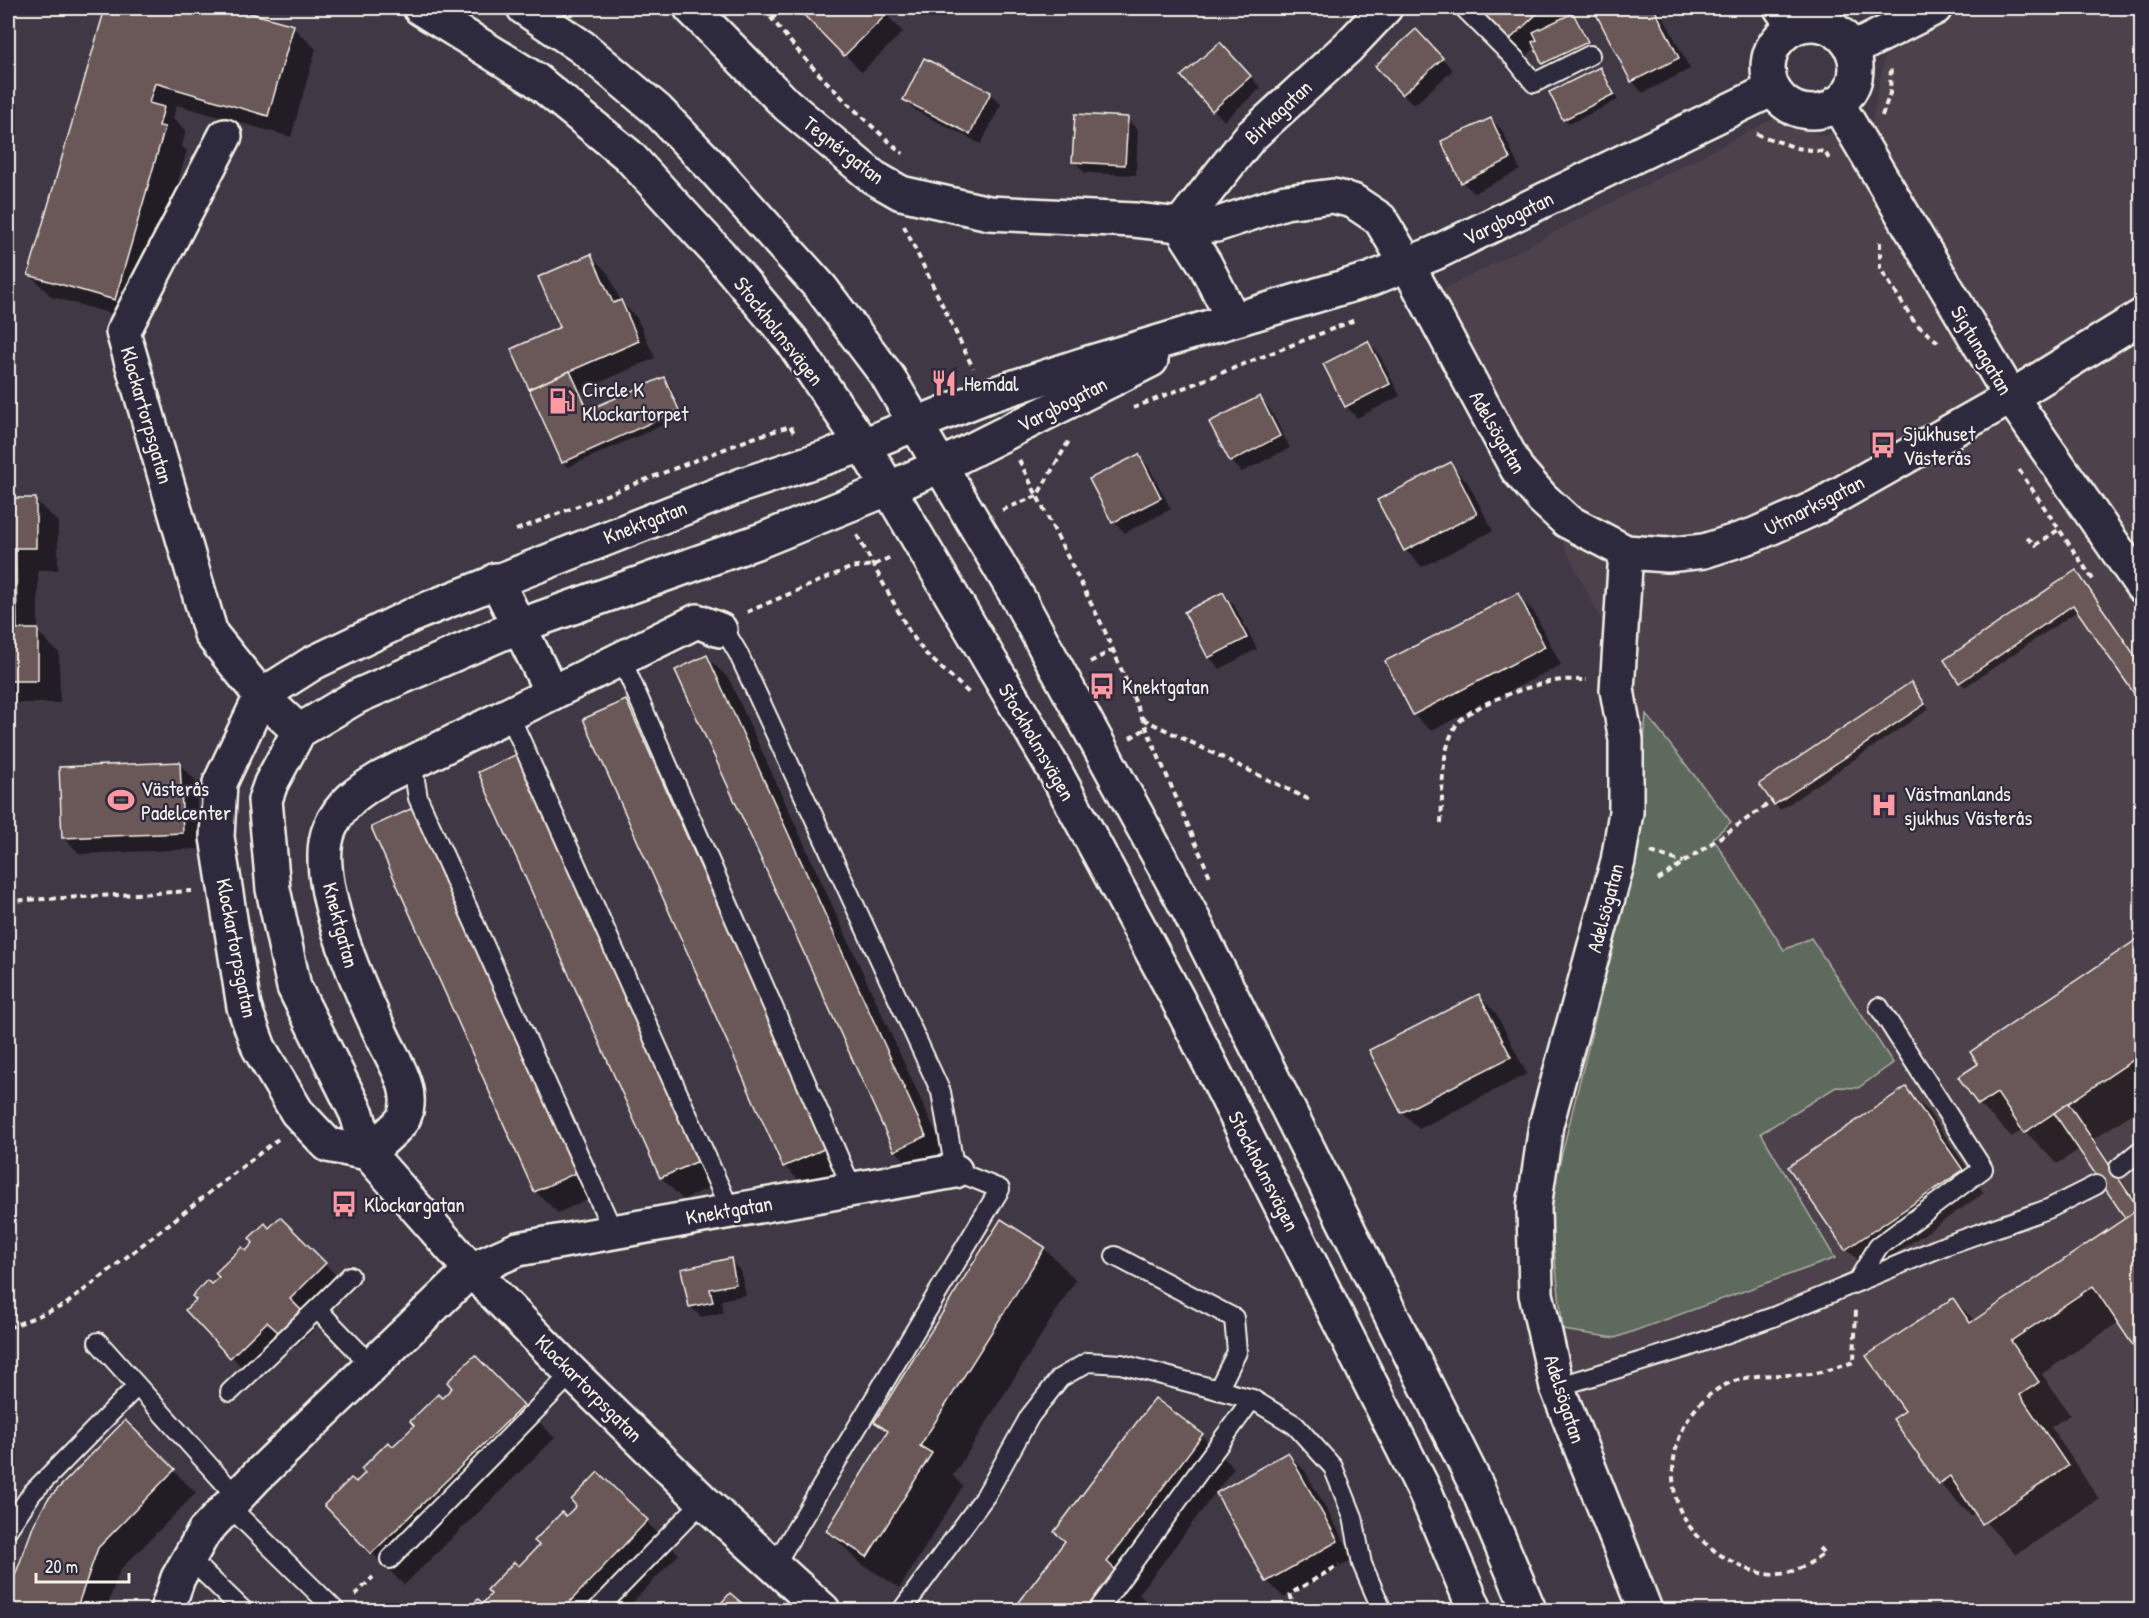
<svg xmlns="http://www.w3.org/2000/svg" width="2149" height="1618" font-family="'Patrick Hand',sans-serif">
<rect width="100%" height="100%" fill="#413845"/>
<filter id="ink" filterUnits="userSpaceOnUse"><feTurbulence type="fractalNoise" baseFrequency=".0167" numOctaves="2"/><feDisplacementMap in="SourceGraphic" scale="12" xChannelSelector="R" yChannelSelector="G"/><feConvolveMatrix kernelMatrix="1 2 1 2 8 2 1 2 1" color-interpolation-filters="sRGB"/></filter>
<g filter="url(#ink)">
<!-- built -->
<polygon fill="#4e424b" points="1951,8 2141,8 2141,1610 1648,1610 1543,1323 1537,1221 1625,856 1624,665 1437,293 1775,118 1824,136 1872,120 1887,45"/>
<!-- green -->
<polygon fill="#5f6a5f" stroke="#aaaea4" stroke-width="1.5" points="1646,714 1731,822 1713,838 1784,950 1811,938 1893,1063 1858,1088 1836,1087 1761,1133 1835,1258 1615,1338 1563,1330 1549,1206 1636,853"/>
<!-- shadow -->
<g fill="#0007">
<polygon points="107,8 226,8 293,27 316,49 291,137 177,105 173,118 186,131 182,146 187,151 137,321 52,297 30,275"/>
<polygon points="799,8 880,8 903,32 862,72"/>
<polygon points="1475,8 1577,8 1571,13 1578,20 1592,47 1548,68 1536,47 1524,58"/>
<polygon points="1595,8 1659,8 1690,69 1643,93 1632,81"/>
<polygon points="1427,42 1453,70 1414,105 1403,94"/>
<polygon points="1231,55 1261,88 1224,121 1183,76"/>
<polygon points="1599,68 1618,100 1569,124 1564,119"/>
<polygon points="990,93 1001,104 981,144 916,111 904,100"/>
<polygon points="1127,119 1138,130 1136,175 1085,173 1074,161"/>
<polygon points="1491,119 1502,130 1520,170 1474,193 1462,182"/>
<polygon points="591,256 608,273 621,302 637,318 655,358 581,391 590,411 664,378 669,383 683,416 568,467 563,462 562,328"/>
<polygon points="1368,343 1379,354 1400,396 1357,418 1346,406 1325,364"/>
<polygon points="1259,398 1270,409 1290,448 1242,472 1231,461"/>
<polygon points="1138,456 1149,467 1171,509 1125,533 1114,522 1091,480"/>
<polygon points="1450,464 1467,481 1493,531 1422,567 1405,550"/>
<polygon points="8,500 35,500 58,522 58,570 38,570 38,632 59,653 60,703 8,703"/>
<polygon points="2076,572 2142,666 2079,610 1965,687 1960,682"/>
<polygon points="1223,594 1234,605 1257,649 1220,669 1209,657"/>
<polygon points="1517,595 1534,612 1561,665 1431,731 1414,715 1387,662"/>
<polygon points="707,657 729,679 948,1159 917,1173 895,1150"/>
<polygon points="1911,684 1929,709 1780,810 1775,804 1761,784"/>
<polygon points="626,702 648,724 847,1170 807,1188 784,1166"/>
<polygon points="179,764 196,781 199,849 80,854 63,837"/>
<polygon points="480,772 724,1181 683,1200 661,1177"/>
<polygon points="415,809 600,1194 558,1213 535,1191"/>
<polygon points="2142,938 2142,1107 2094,1139 2141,1209 2119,1322 2042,1374 2070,1415 2051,1427 2099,1499 2016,1555 1976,1512 1971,1516 1939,1483 1907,1411 1953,1299 1975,1321 2128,1218 2080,1149 2057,1164 2023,1129 2012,1137 1980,1105 1961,1077"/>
<polygon points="1479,996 1496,1013 1527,1074 1419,1129 1402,1112"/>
<polygon points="1906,1089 1928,1111 1984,1193 1869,1272 1847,1249 1791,1168"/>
<polygon points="280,1219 342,1281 306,1317 316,1327 295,1348 285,1337 248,1373 187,1311"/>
<polygon points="1044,1248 1076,1280 953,1476 963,1486 900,1588 860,1563 827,1530 888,1434 876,1422"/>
<polygon points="730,1260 741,1271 746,1295 721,1300 723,1313 701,1317 690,1306"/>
<polygon points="475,1357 555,1438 404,1585 372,1553 356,1484 454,1388"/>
<polygon points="1155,1400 1202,1436 1234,1468 1139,1594 1147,1603 1142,1610 1015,1610 1066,1542"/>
<polygon points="125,1422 196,1493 120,1570 106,1610 9,1610 11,1592"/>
<polygon points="1288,1454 1305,1471 1354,1559 1284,1598 1267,1581"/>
<polygon points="598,1474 679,1554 625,1610 469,1610 478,1601 483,1605 578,1506"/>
</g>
<!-- building -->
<g fill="#6b5858" stroke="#f4f1e8" stroke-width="1.5">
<polygon points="105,8 232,8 294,25 268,116 155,83 149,103 164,107 159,126 165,127 115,300 28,275"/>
<polygon points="797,8 881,8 887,14 844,56"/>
<polygon points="1473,8 1543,8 1506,43"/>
<polygon points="1593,8 1654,8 1679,58 1631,82"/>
<polygon points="1573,13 1588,42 1542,64 1532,42 1537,40 1533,32"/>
<polygon points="1416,29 1443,58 1402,95 1375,66"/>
<polygon points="1220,42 1251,76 1212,111 1181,76"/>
<polygon points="924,58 991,92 970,134 903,100"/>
<polygon points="1600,67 1614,94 1563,120 1549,92"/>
<polygon points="1075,114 1128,117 1125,165 1072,162"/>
<polygon points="1491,118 1510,159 1461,183 1441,141"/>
<polygon points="591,254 613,303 621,300 639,341 529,389 511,349 560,327 538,277"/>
<polygon points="1368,341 1390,384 1345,407 1323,364"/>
<polygon points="570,371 588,410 664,377 679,410 562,463 529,389"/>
<polygon points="1260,396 1280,436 1230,462 1209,422"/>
<polygon points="1139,454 1161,498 1112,523 1089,479"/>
<polygon points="1451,462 1477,514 1404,551 1377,500"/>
<polygon points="8,498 36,498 36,548 16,548 17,629 38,629 38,681 8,681"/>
<polygon points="2076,570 2142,666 2142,705 2073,605 1959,683 1944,660"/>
<polygon points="1223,592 1247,638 1208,658 1184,612"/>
<polygon points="1518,593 1545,647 1413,715 1385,661"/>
<polygon points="707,655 926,1136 894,1151 675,670"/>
<polygon points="1911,682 1925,704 1774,805 1759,784"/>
<polygon points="626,700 826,1148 783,1167 583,719"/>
<polygon points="522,752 703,1159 660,1178 478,772"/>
<polygon points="180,762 183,833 62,838 59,767"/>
<polygon points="415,807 578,1172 534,1192 371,827"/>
<polygon points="2142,936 2142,1054 2024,1133 1997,1093 1978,1105 1958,1077 1978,1064 1970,1052"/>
<polygon points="1479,994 1511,1057 1401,1113 1369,1050"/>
<polygon points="1906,1087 1963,1170 1845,1250 1788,1167"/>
<polygon points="2068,1103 2139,1209 2125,1218 2054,1113"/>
<polygon points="2142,1207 2142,1359 2093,1286 2011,1341 2039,1382 2020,1395 2068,1466 1982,1524 1950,1476 1938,1484 1893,1419 1905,1411 1866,1356 1953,1298 1970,1323"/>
<polygon points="280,1217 326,1263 290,1299 301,1310 278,1332 267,1322 230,1358 185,1310 196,1300 192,1296 207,1280 211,1284 219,1277 215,1273 242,1247 246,1251 253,1243 249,1238 265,1223 269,1228"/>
<polygon points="1001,1219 1045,1247 920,1446 932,1453 867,1557 826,1531 888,1431 874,1422"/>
<polygon points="731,1258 736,1284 710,1289 713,1302 689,1307 681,1269"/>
<polygon points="475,1355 524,1405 371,1554 324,1505 351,1478 356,1482 365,1473 361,1469 388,1442 393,1446 414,1426 410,1421 438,1394 442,1398 452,1388 447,1382"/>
<polygon points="1155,1398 1203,1434 1107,1562 1116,1570 1086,1610 1013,1610 1065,1541 1054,1532"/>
<polygon points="125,1420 175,1469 98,1548 76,1610 8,1610 9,1592 34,1524 48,1499"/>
<polygon points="1288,1452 1338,1541 1266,1582 1216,1493"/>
<polygon points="598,1472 648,1520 562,1610 467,1610 478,1599 483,1603 491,1594 487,1590 514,1562 519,1566 539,1545 534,1541 562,1512 566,1516 576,1506 571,1500"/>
<polygon points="730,1593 750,1610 715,1610"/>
</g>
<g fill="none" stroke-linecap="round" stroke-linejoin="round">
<!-- service casing -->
<g stroke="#f4f1e8" stroke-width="22">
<g id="service">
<polyline points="1464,8 1515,59 1534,83 1590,55"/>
<polyline points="720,630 725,631 738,653 941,1092 955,1171 1000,1189 774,1566"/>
<polyline points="621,658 852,1188"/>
<polyline points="509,714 730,1210"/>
<polyline points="412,762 418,798 613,1231"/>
<polyline points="2119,1168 2142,1149"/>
<polyline points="1115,1256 1234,1318 1237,1352 1218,1390"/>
<polyline points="1857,1282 1878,1247 1983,1169 1879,1007"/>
<polyline points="317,1309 350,1276"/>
<polyline points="98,1342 237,1497"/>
<polyline points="1557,1387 1685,1348 1773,1317 1944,1246 2048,1209 2096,1185"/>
<polyline points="230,1392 317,1309 372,1366"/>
<polyline points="229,1506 335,1610"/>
<polyline points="8,1529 32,1493 137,1386"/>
<polyline points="189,1558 243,1610"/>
<polyline points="390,1559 572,1373"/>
<polyline points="597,1610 703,1501"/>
<polyline points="902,1610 986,1495 1030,1416 1060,1378 1088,1362 1121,1364 1252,1399 1295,1425 1333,1467 1353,1517 1362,1564 1382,1610"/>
<polyline points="1098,1610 1252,1399"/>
</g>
</g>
<!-- minor casing -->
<g stroke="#f4f1e8" stroke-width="38">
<g id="minor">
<polyline points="691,8 787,105 873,177 901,193 989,213 1134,220 1180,225 1216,225 1285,202 1333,196 1353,201 1380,219 1407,264 1517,469 1542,498 1567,521 1626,552 1667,555 1704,551 1754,535 1817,507 2011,397 2142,316"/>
<polyline points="1781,8 1794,27"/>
<polyline points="1853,49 1935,8"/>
<polyline points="225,136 123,332 211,634 261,696 299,731"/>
<polyline points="1180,225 1250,137 1348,47 1385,8"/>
<polyline points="1180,225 1205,264 1233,319"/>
<polyline points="1626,552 1617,690 1626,740 1626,812 1618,861 1546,1125 1534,1207 1536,1294 1557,1387 1645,1610"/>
<polyline points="496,580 552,693"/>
<path d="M 368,1153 C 377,1144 399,1127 404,1117 C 415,1091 395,1063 384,1040 C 362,994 308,877 330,828 C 341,803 359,791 381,778 L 697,621 L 720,630"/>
<polyline points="167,1610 178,1578 204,1532 257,1476 471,1270 518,1249 955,1171"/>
</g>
</g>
<!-- tertiary casing -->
<g stroke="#f4f1e8" stroke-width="38">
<g id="tertiary">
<circle cx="1812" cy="68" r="44"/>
<polyline points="1837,103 2011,397 2142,586"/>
<polyline points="368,1153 328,1145 297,1112 259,1048 244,1007 217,837 220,783 261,696 313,663 417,613 742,485 863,445 987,396 1085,364 1371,279 1435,253 1773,89"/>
<polyline points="823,1610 703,1501 572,1373 471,1270 368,1153 357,1114 294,987 273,889 265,800 271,783 299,731 358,696 519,626 762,540 890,488 940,466 1151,360"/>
</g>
</g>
<!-- secondary casing -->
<g stroke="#f4f1e8" stroke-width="38">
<g id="secondary">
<polyline points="420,8 536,80 628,155 719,254 792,341 863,445 1052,766 1177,998 1426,1494 1475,1610"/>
<polyline points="524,8 582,47 657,110 714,169 821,288 888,377 1020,601 1190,913 1477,1487 1529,1610"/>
</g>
</g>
<!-- path -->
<g stroke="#f4f1e8" stroke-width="4" stroke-dasharray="6 4.5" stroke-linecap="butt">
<path d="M 764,8 C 804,63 852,109 903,154"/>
<polyline points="772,19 782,8"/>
<polyline points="1882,116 1890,93 1891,65"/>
<polyline points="1756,134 1797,148 1825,152 1829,159"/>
<polyline points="904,226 973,368"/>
<polyline points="1880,242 1880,268 1915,323 1938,342"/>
<polyline points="1133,408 1355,320"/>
<polyline points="1019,460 1104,629 1211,879"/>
<polyline points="2019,470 2094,581"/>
<polyline points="1002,510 1037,496 1070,439"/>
<polyline points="516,530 753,438 790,426 795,434"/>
<polyline points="857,535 909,631 925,653 969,693"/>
<polyline points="2027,538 2036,545 2058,530"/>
<polyline points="747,612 850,568 874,565 893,556"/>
<polyline points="1090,662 1113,650"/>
<polyline points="1143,719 1312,801"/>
<polyline points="1130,738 1147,728"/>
<path d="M 1441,823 C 1443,792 1440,754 1455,727 C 1467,705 1531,685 1555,681 C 1565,679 1577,680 1587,680"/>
<polyline points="1651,852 1683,862"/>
<polyline points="1658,880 1773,801"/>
<polyline points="8,901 192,891"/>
<polyline points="8,1328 65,1305 278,1139"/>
<path d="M 1819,1548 L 1824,1553 C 1809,1566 1786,1577 1766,1574 C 1731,1568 1687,1537 1677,1502 C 1664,1458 1683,1406 1725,1385 C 1754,1371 1780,1377 1810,1374 C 1825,1372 1840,1366 1854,1362 L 1856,1309"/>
<polyline points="355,1595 373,1577"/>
<polyline points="1295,1610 1290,1594 1339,1565"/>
</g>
<!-- service -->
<use href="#service" stroke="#2f2a3d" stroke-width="18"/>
<!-- minor -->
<use href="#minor" stroke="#2f2a3d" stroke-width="33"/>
<!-- tertiary -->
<use href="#tertiary" stroke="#2f2a3d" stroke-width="33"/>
<!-- secondary -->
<use href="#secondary" stroke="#2f2a3d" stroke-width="33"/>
</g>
</g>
<!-- icons -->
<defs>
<g id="restaurant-bare" transform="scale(2.07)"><path d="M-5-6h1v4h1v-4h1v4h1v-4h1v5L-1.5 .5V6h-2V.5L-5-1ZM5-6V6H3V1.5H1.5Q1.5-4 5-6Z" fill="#ff9aa2" stroke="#2f2a3d" stroke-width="2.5" paint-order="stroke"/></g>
<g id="fuel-bare" transform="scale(2.07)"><path d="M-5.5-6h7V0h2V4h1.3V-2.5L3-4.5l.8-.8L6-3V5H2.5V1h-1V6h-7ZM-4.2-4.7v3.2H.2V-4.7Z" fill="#ff9aa2" stroke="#2f2a3d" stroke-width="2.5" paint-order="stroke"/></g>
<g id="bus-bare" transform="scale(2.07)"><path d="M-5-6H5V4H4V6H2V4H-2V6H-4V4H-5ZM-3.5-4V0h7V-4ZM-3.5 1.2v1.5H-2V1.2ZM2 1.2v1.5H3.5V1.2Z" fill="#ff9aa2" stroke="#2f2a3d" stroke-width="2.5" paint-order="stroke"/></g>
<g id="stadium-bare" transform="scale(2.07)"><path d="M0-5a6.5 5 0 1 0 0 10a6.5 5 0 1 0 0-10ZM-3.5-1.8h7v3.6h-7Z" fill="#ff9aa2" stroke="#2f2a3d" stroke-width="2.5" paint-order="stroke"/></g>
<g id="hospital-bare" transform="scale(2.07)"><path d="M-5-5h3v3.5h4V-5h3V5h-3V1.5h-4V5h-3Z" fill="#ff9aa2" stroke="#2f2a3d" stroke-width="2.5" paint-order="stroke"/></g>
</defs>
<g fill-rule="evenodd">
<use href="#restaurant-bare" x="944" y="383"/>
<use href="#fuel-bare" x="562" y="401"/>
<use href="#bus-bare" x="1883" y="445"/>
<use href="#bus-bare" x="1102" y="686"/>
<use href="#stadium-bare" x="121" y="800"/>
<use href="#hospital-bare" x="1884" y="805"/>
<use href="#bus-bare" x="344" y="1204"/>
</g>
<g text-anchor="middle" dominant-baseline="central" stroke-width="4.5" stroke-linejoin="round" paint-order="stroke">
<!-- street labels -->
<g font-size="21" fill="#f4f1e8" stroke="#2f2a3d">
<text transform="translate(1278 112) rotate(-43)">Birkagatan</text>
<text transform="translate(844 150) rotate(38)">Tegnérgatan</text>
<text transform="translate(1508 218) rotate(-26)">Vargbogatan</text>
<text transform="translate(779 331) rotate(52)">Stockholmsvägen</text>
<text transform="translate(1982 350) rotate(59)">Sigtunagatan</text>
<text transform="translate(1062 404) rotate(-27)">Vargbogatan</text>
<text transform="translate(147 415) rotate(74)">Klockartorpsgatan</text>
<text transform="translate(1498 432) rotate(60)">Adelsögatan</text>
<text transform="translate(1814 505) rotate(-27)">Utmarksgatan</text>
<text transform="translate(645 522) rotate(-21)">Knektgatan</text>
<text transform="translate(1037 742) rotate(60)">Stockholmsvägen</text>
<text transform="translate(1605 908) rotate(-75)">Adelsögatan</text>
<text transform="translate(341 925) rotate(75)">Knektgatan</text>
<text transform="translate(237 948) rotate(79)">Klockartorpsgatan</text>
<text transform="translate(1264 1171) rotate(63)">Stockholmsvägen</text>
<text transform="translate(729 1210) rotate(-10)">Knektgatan</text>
<text transform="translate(589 1388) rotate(45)">Klockartorpsgatan</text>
<text transform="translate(1565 1399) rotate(72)">Adelsögatan</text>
</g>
<!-- poi labels -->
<g font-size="21" fill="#f4f1e8" stroke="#2f2a3d" text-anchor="start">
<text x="964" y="383">Hemdal</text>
<text x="582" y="389">Circle K<tspan x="582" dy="24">Klockartorpet</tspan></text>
<text x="1903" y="433">Sjukhuset<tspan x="1903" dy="24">Västerås</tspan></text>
<text x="1122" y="686">Knektgatan</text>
<text x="141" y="788">Västerås<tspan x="141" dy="24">Padelcenter</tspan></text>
<text x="1904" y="793">Västmanlands<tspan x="1904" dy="24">sjukhus Västerås</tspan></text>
<text x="364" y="1204">Klockargatan</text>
</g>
</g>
<!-- margin -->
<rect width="2149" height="1618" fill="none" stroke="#2f2a3d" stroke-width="30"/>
<rect x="15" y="15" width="2119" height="1588" fill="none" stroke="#f4f1e8" stroke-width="2" filter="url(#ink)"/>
<!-- scale -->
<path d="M36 1573v9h93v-9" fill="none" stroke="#f4f1e8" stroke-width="3"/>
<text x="45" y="1573" font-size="18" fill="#f4f1e8" stroke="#2f2a3d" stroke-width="4.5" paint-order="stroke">20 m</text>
</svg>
